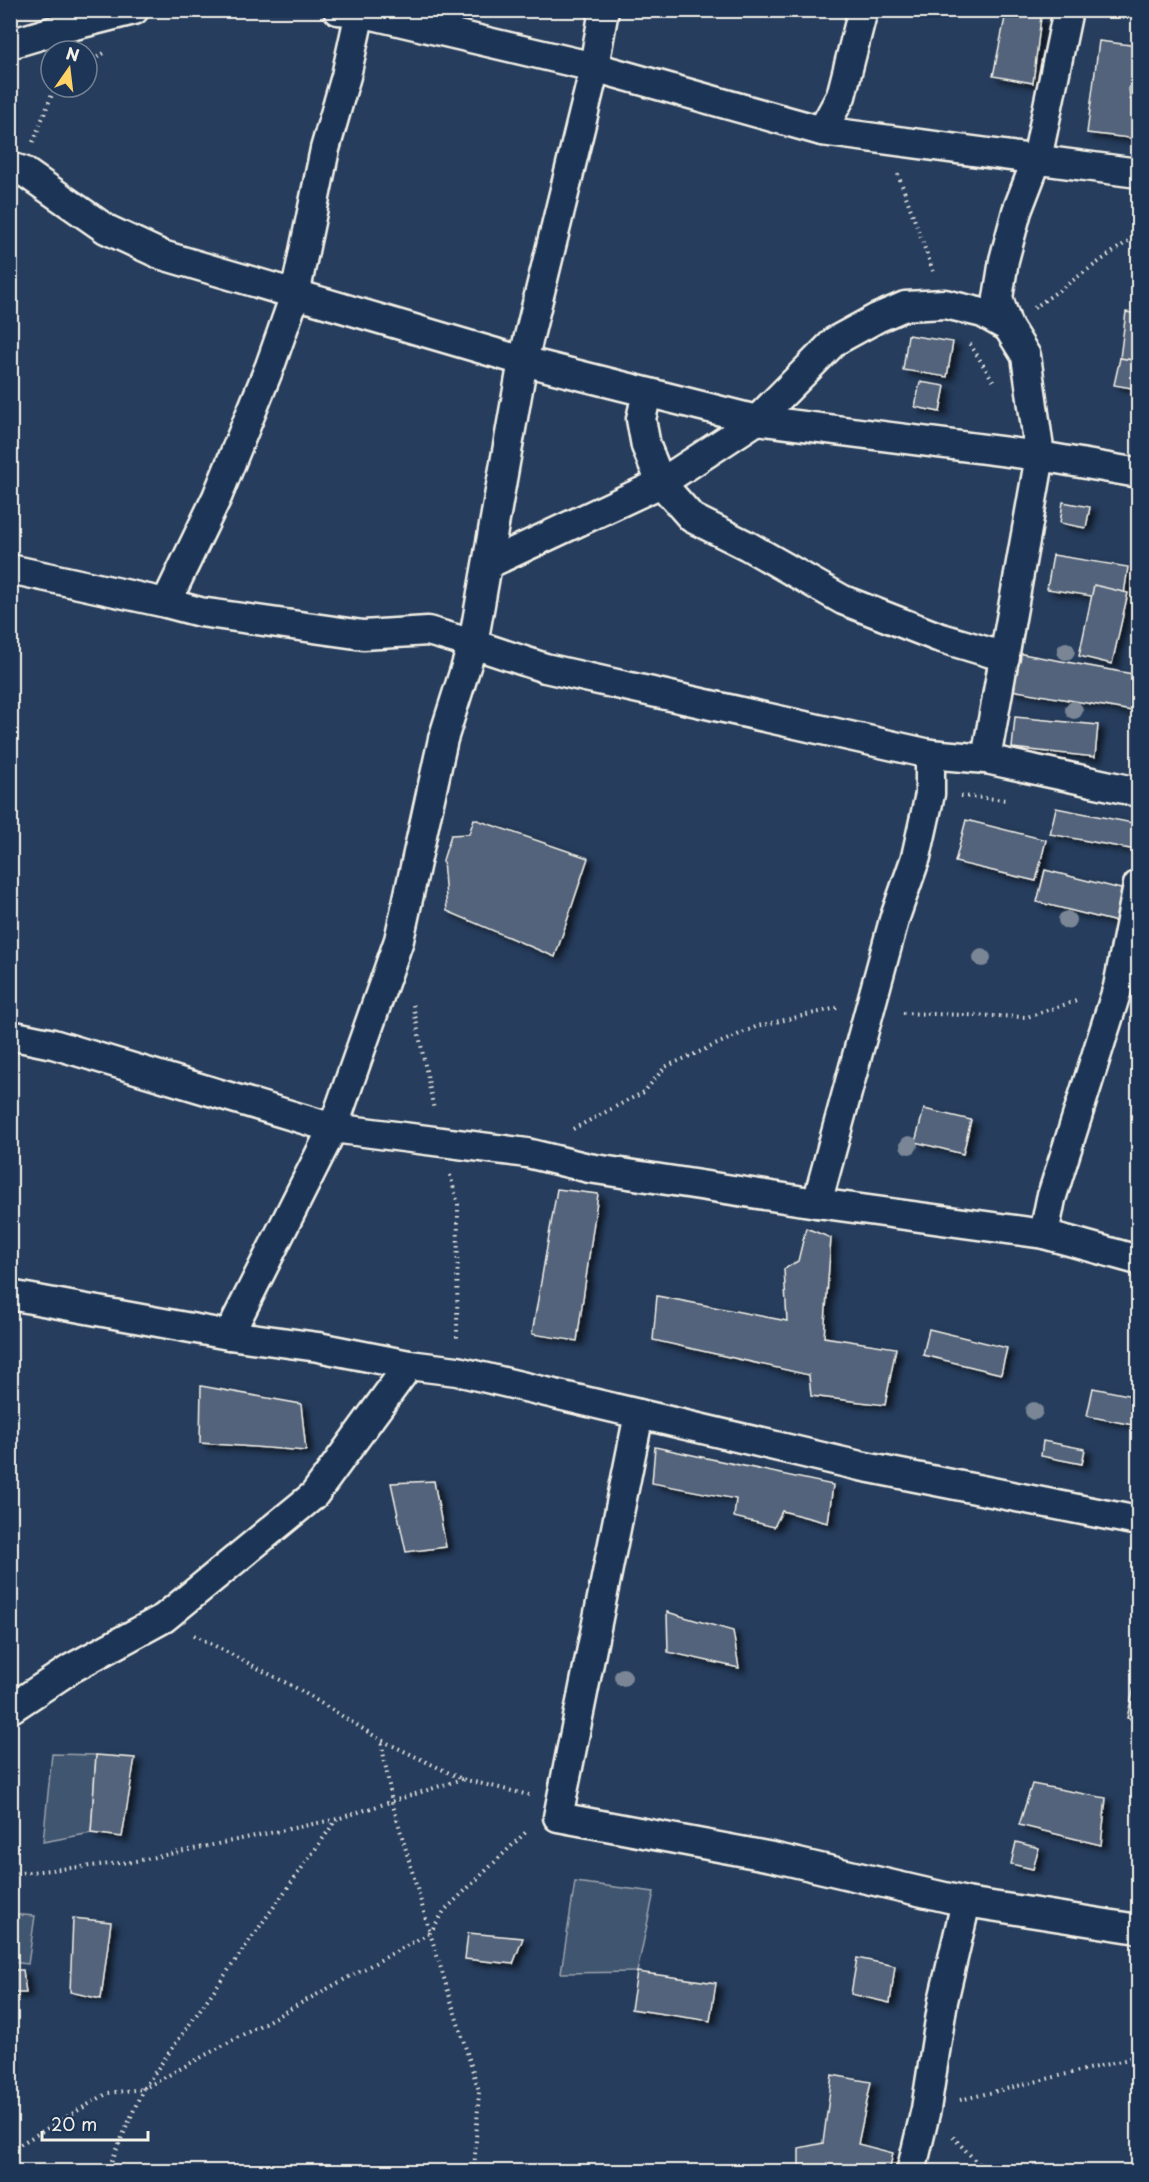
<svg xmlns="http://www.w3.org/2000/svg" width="1149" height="2182" font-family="'Playpen Sans',sans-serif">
<defs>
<filter id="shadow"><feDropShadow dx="6" dy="4" stdDeviation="3" flood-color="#0009"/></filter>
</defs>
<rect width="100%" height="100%" fill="#263d5d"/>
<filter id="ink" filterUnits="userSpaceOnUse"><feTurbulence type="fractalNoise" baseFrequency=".0167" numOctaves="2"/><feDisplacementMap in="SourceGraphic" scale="12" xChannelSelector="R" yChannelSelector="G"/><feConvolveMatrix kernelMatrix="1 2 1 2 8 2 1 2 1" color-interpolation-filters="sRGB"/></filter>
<g filter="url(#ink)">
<!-- green -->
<g fill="#40546f" stroke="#9aa2ac" stroke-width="1.5">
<polygon points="52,1754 96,1755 91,1833 43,1842"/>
<polygon points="575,1882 654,1892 637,1972 561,1973"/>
<polygon points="10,1914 35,1916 28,1964 11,1962"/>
</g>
<!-- building -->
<g fill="#52647b" stroke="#f4f1e8" stroke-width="1.5" filter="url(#shadow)">
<polygon points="1006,13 1041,17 1033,83 993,76"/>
<polygon points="1099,41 1138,46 1138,88 1129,87 1130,99 1138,100 1138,139 1087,133"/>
<polygon points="1126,312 1138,314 1138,361 1120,358"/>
<polygon points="908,335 953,342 947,377 903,370"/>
<polygon points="1120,358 1138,361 1138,389 1114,385"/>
<polygon points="920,382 945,386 940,412 915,407"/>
<polygon points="1063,502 1090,507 1086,528 1060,523"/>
<polygon points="1053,555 1128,567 1123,601 1047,589"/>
<polygon points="1094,585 1128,593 1112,664 1079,656"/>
<polygon points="1017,653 1138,675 1138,712 1011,690"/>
<polygon points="1015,717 1098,725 1095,757 1012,748"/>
<polygon points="1056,808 1138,824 1136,850 1050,834"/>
<polygon points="474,819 588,858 555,957 447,911 443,860 451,835 469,834"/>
<polygon points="966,820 1046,840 1036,881 955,862"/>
<polygon points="1045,870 1125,890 1117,922 1037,902"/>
<polygon points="924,1109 971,1120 963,1154 915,1142"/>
<polygon points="557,1189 598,1194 577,1341 532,1334"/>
<polygon points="806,1228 831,1238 824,1337 896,1348 885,1405 811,1396 809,1375 653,1340 657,1296 787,1321 784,1269 798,1261"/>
<polygon points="929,1329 1007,1348 1001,1374 923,1355"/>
<polygon points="201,1386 301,1404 306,1451 200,1443"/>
<polygon points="1093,1388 1138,1397 1138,1426 1087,1416"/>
<polygon points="1043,1441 1085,1449 1082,1464 1041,1456"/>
<polygon points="655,1447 833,1485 828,1523 782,1511 774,1527 734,1517 736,1499 652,1483"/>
<polygon points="434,1481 446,1547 406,1552 391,1483"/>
<polygon points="667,1612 733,1631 739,1668 668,1652"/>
<polygon points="1136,1678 1138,1678 1138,1721 1127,1718"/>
<polygon points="96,1755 135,1758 122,1837 91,1833"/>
<polygon points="1032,1784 1106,1798 1101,1845 1019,1825"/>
<polygon points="1016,1842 1039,1848 1033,1869 1011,1864"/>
<polygon points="73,1918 111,1922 101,1999 70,1992"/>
<polygon points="468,1933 523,1938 513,1964 465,1959"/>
<polygon points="857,1958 895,1966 890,2003 851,1994"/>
<polygon points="10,1970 23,1970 26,1993 10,1993"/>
<polygon points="637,1972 716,1983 710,2021 631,2009"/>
<polygon points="832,2075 871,2082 858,2144 893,2153 889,2172 799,2172 799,2148 823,2143"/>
</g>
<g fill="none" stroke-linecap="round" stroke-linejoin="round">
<!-- street casing -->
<g stroke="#f4f1e8" stroke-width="33">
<g id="street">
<polyline points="338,10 360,12 594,67 822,131 1138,173"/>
<polyline points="604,10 591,83 523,361 473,644 443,739 399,940 333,1128 229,1335 318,1347 409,1365 457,1371 860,1466 1138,1521"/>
<polyline points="10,44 67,27 134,10"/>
<polyline points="822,131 841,96 863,10"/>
<polyline points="10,167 23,171 106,229 162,255 523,361 757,420 1040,456 1138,473"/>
<polyline points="647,393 641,419 646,446 661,483 692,518 748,546 843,600 938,637 1005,657"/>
<polyline points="488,564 661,483 757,420 835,341 877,318 905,306 945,304 983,313 1008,327"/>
<polyline points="10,569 166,603 217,497 270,366 295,295 325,149 346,76 360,12"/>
<polyline points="166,603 200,612 363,635 428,631 473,644 545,668 930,754 986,759 1138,792"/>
<polyline points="986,759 1040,456 1026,356 1008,327 998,298 1004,260 1017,211 1037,159 1068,10"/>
<polyline points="10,1035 53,1044 333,1128 527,1153 589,1168 817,1203 1044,1234 1051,1199 1118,987 1138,885"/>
<polyline points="817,1203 894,920 916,857 930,794 930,754"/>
<polyline points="1044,1234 1138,1260"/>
<polyline points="10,1295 229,1335"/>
<polyline points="639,1414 558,1817 772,1857 966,1902 1138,1929"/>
<polyline points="10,1709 72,1668 164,1618 314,1495 409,1365"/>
<polyline points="911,2172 926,2109 943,2001 966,1902"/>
</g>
</g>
<!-- path -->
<g stroke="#f4f1e8" stroke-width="4" stroke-dasharray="1.5 4.5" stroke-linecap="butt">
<polyline points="87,63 106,52"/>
<polyline points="33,142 55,87"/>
<polyline points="898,174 933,271"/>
<polyline points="1034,308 1138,234"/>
<polyline points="970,344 995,384"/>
<polyline points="961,796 1007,800"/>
<polyline points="413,1005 434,1110"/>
<polyline points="903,1013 1027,1017 1079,1000"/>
<polyline points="573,1129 644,1092 665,1067 758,1026 837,1008"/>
<polyline points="450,1175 458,1204 457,1338"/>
<polyline points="194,1635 298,1689 381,1740 462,1779 529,1795"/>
<polyline points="10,1874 131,1862 337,1819 462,1779"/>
<polyline points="960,2100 1125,2060 1138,2054"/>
<polyline points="953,2137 986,2172"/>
<polyline points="10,2150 108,2093 143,2089 337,1819"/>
<polyline points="107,2172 143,2089 430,1933 392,1802 381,1740"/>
<polyline points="474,2172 479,2091 430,1933 444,1911 528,1830"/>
</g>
<!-- street -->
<use href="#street" stroke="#1d3557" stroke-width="28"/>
</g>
<!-- trees -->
<g fill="#7a8696">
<circle cx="1066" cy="651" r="9"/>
<circle cx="1074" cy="710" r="9"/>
<circle cx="1067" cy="920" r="9"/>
<circle cx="982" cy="958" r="9"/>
<circle cx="909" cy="1145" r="9"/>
<circle cx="1034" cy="1411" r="9"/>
<circle cx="623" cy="1677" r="9"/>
</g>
</g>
<!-- margin -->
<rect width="1149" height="2182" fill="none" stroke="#1d3557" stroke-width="36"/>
<rect x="18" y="18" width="1113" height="2146" fill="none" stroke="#f4f1e8" stroke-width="2" filter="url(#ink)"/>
<!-- north arrow -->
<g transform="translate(69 69) rotate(14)"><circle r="28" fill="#1d3557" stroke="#738091" stroke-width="1.5"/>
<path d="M0-4.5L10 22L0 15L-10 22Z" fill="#ffd166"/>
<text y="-9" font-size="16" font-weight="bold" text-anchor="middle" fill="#f4f1e8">N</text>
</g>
<!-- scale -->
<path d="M42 2131v9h106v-9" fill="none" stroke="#f4f1e8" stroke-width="3"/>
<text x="51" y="2131" font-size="18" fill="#f4f1e8" stroke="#1d3557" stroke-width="4.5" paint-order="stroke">20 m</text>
</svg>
